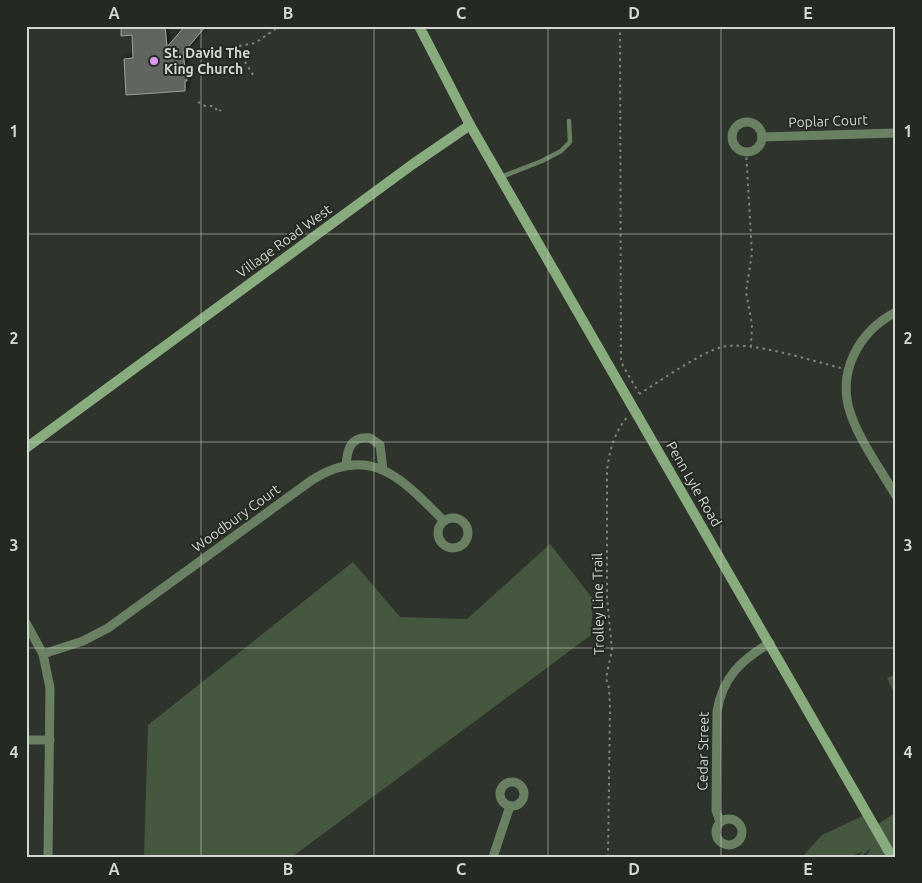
<svg xmlns="http://www.w3.org/2000/svg" width="922" height="883" font-family="Ubuntu,sans-serif">
<defs>
<filter id="shadow"><feDropShadow dx="2.5" dy="-2.5" stdDeviation="2.5" flood-color="#0009"/></filter>
</defs>
<rect width="100%" height="100%" fill="#2e332c"/>
<!-- green -->
<g fill="#45573f">
<polygon points="550,544 593,599 591,635 292,857 144,857 148,725 353,562 400,617 467,619"/>
<polygon points="896,674 896,697 887,678"/>
<polygon points="896,812 896,857 865,857 871,849 848,857 802,857 822,835 869,813 877,825"/>
</g>
<g fill="none" stroke-linecap="round" stroke-linejoin="round">
<!-- stream -->
<g stroke="#485643" stroke-width="2.5">
<polyline points="888,832 896,825"/>
<polyline points="859,857 874,843"/>
</g>
</g>
<!-- building -->
<polygon fill="#61665f" stroke="#9aa098" filter="url(#shadow)" points="121,26 165,26 167,47 185,26 206,26 183,53 187,81 185,81 185,91 126,95 124,59 133,58 132,35 121,36"/>
<g fill="none" stroke-linecap="round" stroke-linejoin="round">
<!-- path -->
<g stroke="#81857f" stroke-width="2" stroke-dasharray="2.5 4" stroke-linecap="butt">
<polyline points="620,26 621,359 623,366 639,393"/>
<polyline points="253,75 244,60 239,46 255,43 280,26"/>
<polyline points="198,102 205,106 214,106 218,112 221,110"/>
<polyline points="746,151 752,253 746,292 752,324 751,347"/>
<path d="M 639,394 C 659,382 701,352 722,347 C 749,340 812,361 841,368"/>
<path d="M 608,857 L 610,708 L 609,688 L 606,678 L 612,650 L 607,597 L 607,471 C 609,451 615,431 628,416"/>
</g>
<!-- lane -->
<polyline stroke="#6a8063" stroke-width="4.5" points="501,177 542,161 561,151 570,142 569,121"/>
<!-- street -->
<g stroke="#6a8063" stroke-width="9">
<circle cx="747" cy="137" r="15"/>
<polyline points="762,137 896,133"/>
<path d="M 896,312 C 858,332 836,373 851,415 C 861,443 881,470 896,496"/>
<path d="M 346,466 C 347,450 350,436 370,438 L 380,445 L 383,470"/>
<circle cx="453" cy="533" r="15"/>
<polyline points="26,623 43,654 50,688 48,857"/>
<path d="M 43,654 L 83,641 L 108,628 L 312,480 C 371,442 404,481 444,521"/>
<polyline points="26,740 50,740"/>
<circle cx="512" cy="794" r="12"/>
<circle cx="729" cy="832" r="13"/>
<path d="M 720,822 L 716,810 L 717,711 C 723,677 741,660 770,643"/>
<polyline points="493,857 510,806"/>
</g>
<!-- secondary -->
<g stroke="#89ac7f" stroke-width="10">
<polyline points="419,26 470,125 892,857"/>
<polyline points="26,448 413,164 470,125"/>
</g>
</g>
<!-- grid -->
<path fill="none" stroke="#d3d7d2" stroke-width="1" stroke-opacity="0.55" d="M 201,26 L 201,857M 374,26 L 374,857M 548,26 L 548,857M 721,26 L 721,857M 26,234 L 896,234M 26,442 L 896,442M 26,648 L 896,648"/>
<!-- markers -->
<circle fill="#de98f2" stroke="#242922" stroke-width="2" cx="154" cy="61" r="5"/>
<g text-anchor="middle" dominant-baseline="central" stroke-width="4" stroke-linejoin="round" paint-order="stroke">
<!-- poi labels -->
<g font-size="14" font-weight="bold" fill="#d3d7d2" stroke="#242922" text-anchor="start">
<text x="164" y="53">St. David The<tspan x="164" dy="16">King Church</tspan></text>
</g>
<!-- street labels -->
<g font-size="14" fill="#d3d7d2" stroke="#242922">
<text transform="translate(828 121) rotate(-2)">Poplar Court</text>
<text transform="translate(284 241) rotate(-36)">Village Road West</text>
<text transform="translate(694 484) rotate(60)">Penn Lyle Road</text>
<text transform="translate(236 518) rotate(-36)">Woodbury Court</text>
<text transform="translate(598 604) rotate(-91)">Trolley Line Trail</text>
<text transform="translate(703 751) rotate(-89)">Cedar Street</text>
</g>
</g>
<!-- border -->
<rect width="922" height="883" fill="none" stroke="#242922" stroke-width="55"/>
<rect x="28" y="28" width="866" height="828" fill="none" stroke="#d3d7d2" stroke-width="2"/>
<g font-size="16" text-anchor="middle" font-weight="bold" fill="#d3d7d2">
<text x="114" y="19">A</text>
<text x="288" y="19">B</text>
<text x="461" y="19">C</text>
<text x="634" y="19">D</text>
<text x="808" y="19">E</text>
<text x="14" y="137">1</text>
<text x="908" y="137">1</text>
<text x="14" y="344">2</text>
<text x="908" y="344">2</text>
<text x="14" y="551">3</text>
<text x="908" y="551">3</text>
<text x="14" y="758">4</text>
<text x="908" y="758">4</text>
<text x="114" y="875">A</text>
<text x="288" y="875">B</text>
<text x="461" y="875">C</text>
<text x="634" y="875">D</text>
<text x="808" y="875">E</text>
</g>
</svg>
